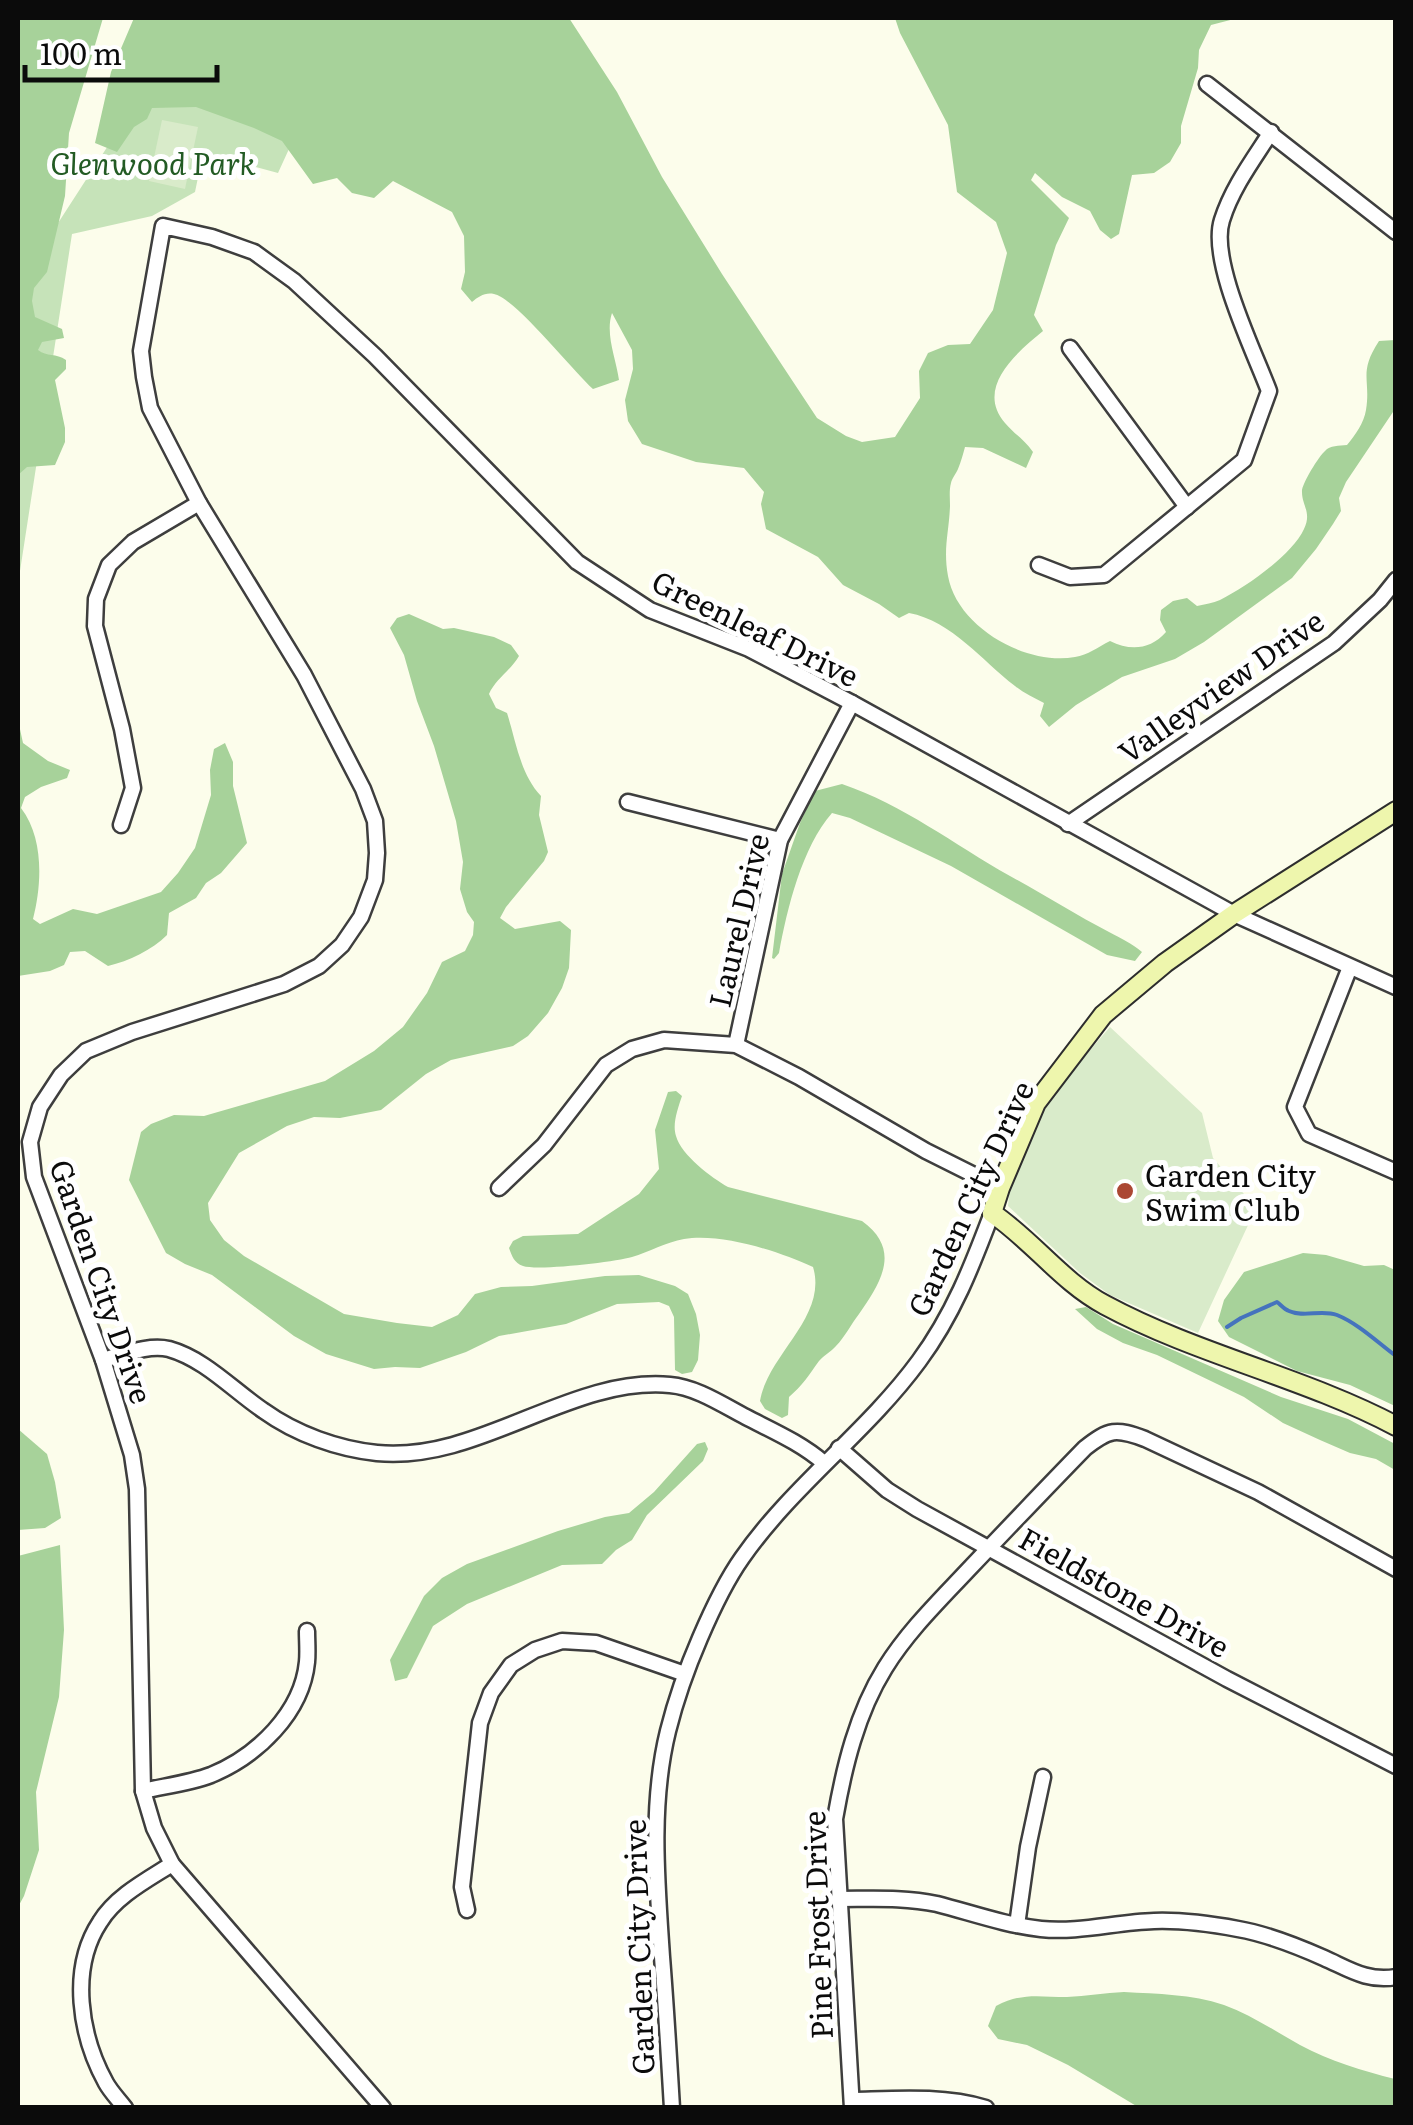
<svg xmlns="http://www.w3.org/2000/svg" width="1413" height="2125" font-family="Literata,serif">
<rect width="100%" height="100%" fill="#fcfdeb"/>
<!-- green -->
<polygon fill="#c6e3b9" points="155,73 294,138 278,173 203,153 195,192 152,216 72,234 18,584 18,285"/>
<!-- forest -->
<g fill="#a7d29a">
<path d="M 18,18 L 103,18 L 69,133 L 65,196 L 47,272 L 34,288 L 32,301 L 35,317 L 62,329 L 64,338 L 42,342 L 38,350 C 47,357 56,353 66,360 L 66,369 L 55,380 L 65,428 L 65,442 L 55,465 L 27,467 L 18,475 Z"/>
<path d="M 134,18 L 569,18 L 617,92 L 662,177 L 722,274 L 817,418 L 846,436 L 862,442 L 895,437 L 920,398 L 919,371 L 928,353 L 948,345 L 970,344 L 993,310 L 1007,253 L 996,222 L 957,192 L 948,125 L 900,33 L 895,18 L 1238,18 L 1211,25 L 1199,50 L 1198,68 L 1181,126 L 1181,143 L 1170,162 L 1154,173 L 1132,175 L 1119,234 L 1111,239 L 1100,230 L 1090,211 L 1062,197 L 1035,173 L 1031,180 L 1069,218 L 1056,245 L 1034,315 L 1043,331 C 1016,353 975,388 1005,423 C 1014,434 1024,439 1033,452 L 1026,468 L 983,448 L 965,447 C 963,454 961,462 958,469 C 956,474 952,478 951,483 C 949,490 950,499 950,506 C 949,533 943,548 948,576 C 957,627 1026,666 1075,657 C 1088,655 1098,647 1110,641 C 1130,651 1150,650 1166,632 L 1160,620 L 1161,610 L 1173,601 L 1187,598 L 1197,606 C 1205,604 1213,603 1220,600 C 1246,587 1292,555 1304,529 C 1312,512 1302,506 1302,492 C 1301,485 1319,456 1325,451 C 1330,445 1339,446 1347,445 C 1355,435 1364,423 1366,410 C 1371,379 1358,373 1379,341 L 1395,340 L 1395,409 L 1346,482 L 1339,498 L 1341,511 L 1333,524 L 1316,549 L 1292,578 L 1204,642 L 1175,659 L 1122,677 L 1076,705 L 1049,727 L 1040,716 L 1044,703 C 1034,698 1024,693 1015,686 C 982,661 952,621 909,613 L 899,618 L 879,604 L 843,585 L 818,557 L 766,529 L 761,504 L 764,492 L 744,468 L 696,462 L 642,444 L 628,421 L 625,400 L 633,369 L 632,350 L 612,313 C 605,334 616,358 619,380 L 593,389 C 572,370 515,298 494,294 C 485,292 478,297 472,302 L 461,289 L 465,272 L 464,236 L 452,212 L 393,181 L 374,198 L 352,193 L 337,178 L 313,184 L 282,141 L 254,128 L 196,107 L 152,108 L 147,119 L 134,127 L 117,152 L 95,143 L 111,72 Z"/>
<path d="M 409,614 L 443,629 L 454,628 L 494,637 L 511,645 L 519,656 C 511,670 495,680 489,694 L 496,708 L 507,713 C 516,741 520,774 541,796 L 539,815 L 548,852 L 544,861 L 506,907 L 500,918 L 515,929 L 560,921 L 571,930 L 569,968 L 562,988 L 548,1013 L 528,1036 L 513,1046 L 451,1060 L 426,1074 L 381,1110 L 340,1118 L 314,1117 L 287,1126 L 239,1153 L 208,1203 L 210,1220 L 224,1240 L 244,1256 L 344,1314 L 397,1323 L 432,1327 L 458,1315 L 475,1294 L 501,1287 L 532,1286 L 605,1276 L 639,1275 L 675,1286 L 688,1294 L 696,1314 L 700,1335 L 698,1360 L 692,1372 L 682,1374 L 675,1370 L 674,1317 L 669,1306 L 659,1302 L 617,1304 L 566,1324 L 499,1336 L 466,1352 L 420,1368 L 395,1367 L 374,1369 L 326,1354 L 294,1336 L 212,1275 L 185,1264 L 166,1253 L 129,1180 L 141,1132 L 151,1124 L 174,1115 L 204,1116 L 325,1081 L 374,1051 L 403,1027 L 427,993 L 442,962 L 465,951 L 473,935 L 474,922 L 467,912 L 460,889 L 463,862 L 456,821 L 434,746 L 417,701 L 404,655 L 390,628 L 397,618 Z"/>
<path d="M 18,720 L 23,743 L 48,761 L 70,770 L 67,778 L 41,787 L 25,797 L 21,808 C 44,838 42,884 33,919 L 40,924 L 73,909 L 97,914 L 161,892 L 178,873 L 195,848 L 211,795 L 210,770 L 214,749 L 225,743 L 233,762 L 233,786 L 247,843 L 221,873 L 206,883 L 196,898 L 169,913 L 167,935 C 152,950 129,961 108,966 L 85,951 L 70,952 L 64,965 L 50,971 L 18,976 Z"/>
<path d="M 842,784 C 904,805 953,844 1010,876 C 1043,894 1076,915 1109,932 C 1122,939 1131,943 1142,952 L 1135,961 L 1107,955 L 951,866 L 850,818 L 832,813 C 802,847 787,909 779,953 L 774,959 L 772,958 L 782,874 L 800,823 L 815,791 Z"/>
<path d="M 676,1091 L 682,1096 C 678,1108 672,1124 676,1136 C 681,1155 712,1178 728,1187 L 862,1221 C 902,1250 881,1282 859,1314 C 851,1324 845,1337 836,1346 C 831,1352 824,1355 819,1361 C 809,1375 802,1386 789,1397 L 788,1415 L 782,1418 L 765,1409 L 760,1401 C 768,1354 828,1317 813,1267 C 778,1251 722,1233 684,1239 C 666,1242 649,1252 632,1257 C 615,1262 538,1271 523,1266 C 514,1263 512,1256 509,1248 L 513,1241 L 523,1236 L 578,1234 L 639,1194 L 659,1169 L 655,1130 L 668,1092 Z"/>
<polygon points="1303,1253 1326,1255 1364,1266 1384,1265 1395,1270 1395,1406 1350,1385 1297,1371 1229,1337 1218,1321 1224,1300 1244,1272"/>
<polygon points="1086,1307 1113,1324 1281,1397 1348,1419 1395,1444 1395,1470 1376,1459 1350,1453 1320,1440 1283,1423 1244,1397 1157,1355 1123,1343 1097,1329 1075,1309"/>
<polygon points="18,1429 47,1454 55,1482 61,1518 45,1528 18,1530"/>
<polygon points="705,1442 708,1449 703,1461 647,1515 632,1540 616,1550 602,1564 562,1565 467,1604 433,1626 407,1678 395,1681 390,1660 424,1596 442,1578 467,1564 558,1531 605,1517 629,1513 654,1492 697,1444"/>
<polygon points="60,1545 64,1630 59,1697 36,1792 39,1850 24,1896 18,1907 18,1556"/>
<path d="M 1124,1992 C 1158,1994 1191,1994 1224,2005 C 1251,2015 1275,2031 1300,2045 C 1330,2061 1363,2071 1395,2079 L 1395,2107 L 1138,2107 L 1068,2065 L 1027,2045 L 998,2039 L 988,2026 L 996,2006 C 1023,1992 1039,1997 1067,1997 C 1086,1996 1105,1993 1124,1992 Z"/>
</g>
<!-- pitch -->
<g fill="#d9ebca">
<polygon points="162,120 198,127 185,189 149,181"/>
<polygon points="1110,1027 1202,1113 1213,1158 1256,1208 1198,1333 1110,1295 1080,1273 1008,1206 1011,1175 1039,1109"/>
</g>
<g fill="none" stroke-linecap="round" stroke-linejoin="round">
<!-- stream -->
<path stroke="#4573bd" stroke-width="4" d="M 1227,1327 L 1241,1318 L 1277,1302 C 1281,1305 1284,1309 1289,1311 C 1304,1318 1321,1309 1337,1315 C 1359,1324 1377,1342 1396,1356"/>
<!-- street casing -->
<g stroke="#3e3e3e" stroke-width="19">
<g id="street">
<polyline points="1207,84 1396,232"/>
<polyline points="1070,348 1187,507"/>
<path d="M 1039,565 L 1070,577 L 1104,575 L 1244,460 L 1269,391 C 1254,351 1209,260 1222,220 C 1232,188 1253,160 1271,132"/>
<polyline points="628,802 780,840"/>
<polyline points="1068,824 1334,643 1380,600 1396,580"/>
<polyline points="121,825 133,788 122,729 95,626 96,599 109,565 133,542 199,503"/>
<polyline points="1350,967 1295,1107 1309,1134 1396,1172"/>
<polyline points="736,1045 780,840 852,703"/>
<polyline points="499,1188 544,1145 606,1065 632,1049 664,1040 736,1045 799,1077 926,1151 1000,1188"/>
<path d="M 103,1360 C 123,1355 148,1344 169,1349 C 205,1359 234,1391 264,1411 C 296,1434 338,1449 377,1453 C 479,1463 570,1376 670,1385 C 696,1387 723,1405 746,1417 C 773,1431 801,1443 824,1463"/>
<polyline points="839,1448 887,1490 917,1509 1227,1679 1396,1766"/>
<path d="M 143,1791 C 165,1786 190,1783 211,1775 C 257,1756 302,1713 307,1662 C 308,1652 307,1641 307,1631"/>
<path d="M 839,1899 C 872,1899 905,1897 937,1904 C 972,1913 1005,1925 1041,1929 C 1078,1933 1117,1922 1154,1921 C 1182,1920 1211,1924 1238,1929 C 1267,1934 1297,1946 1324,1958 C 1349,1969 1367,1982 1396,1977"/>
<polyline points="467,1910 462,1887 480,1723 491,1693 511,1665 535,1650 562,1641 596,1643 685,1674"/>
<polyline points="1017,1925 1028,1847 1043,1777"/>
<path d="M 852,2100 C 896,2099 942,2095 986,2108"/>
<path d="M 125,2108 C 119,2100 111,2092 106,2083 C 80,2036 69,1969 100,1922 C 116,1896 147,1880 172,1864"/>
<polyline points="383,2108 172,1864 154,1828 143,1791 137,1489 132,1455 103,1360 34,1177 30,1142 40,1107 61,1075 86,1051 132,1032 284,984 319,966 342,945 361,917 375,880 377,853 375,821 363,789 304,675 199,503 150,408 144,377 141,351 163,226 212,237 254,252 294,281 375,356 577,562 650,610 749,649 852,703 1234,914 1396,987"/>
<path d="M 672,2108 C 669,2057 666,2007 662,1957 C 657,1882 650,1804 668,1731 C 676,1699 687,1668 700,1638 C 712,1610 725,1582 742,1558 C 793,1485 867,1432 919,1361 C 953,1315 972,1266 992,1213"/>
<path d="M 852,2108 L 835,1819 C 844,1767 857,1713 885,1668 C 908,1631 939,1601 969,1569 C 1007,1529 1046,1488 1085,1448 C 1109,1429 1116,1428 1145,1439 L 1258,1492 L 1396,1569"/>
</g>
</g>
<!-- secondary casing -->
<g stroke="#2d2d2d" stroke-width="22">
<path id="secondary" d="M 1396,811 L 1234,914 L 1165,963 L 1103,1015 L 1036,1103 L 1000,1188 L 992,1213 C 1032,1240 1062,1282 1105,1305 C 1198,1355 1303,1377 1396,1426"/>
</g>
<!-- street -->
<use href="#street" stroke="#fff" stroke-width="14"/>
<!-- secondary -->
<use href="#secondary" stroke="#eef6ad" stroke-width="18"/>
</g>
<!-- markers -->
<circle fill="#ab4733" stroke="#fff" stroke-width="4" cx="1125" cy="1191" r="10"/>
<g text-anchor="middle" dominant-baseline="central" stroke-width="10" stroke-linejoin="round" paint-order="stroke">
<!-- park labels -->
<g font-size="30" font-style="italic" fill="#235b24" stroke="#fff">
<text x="153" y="162">Glenwood Park</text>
</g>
<!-- street labels -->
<g font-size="30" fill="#0b0b0b" stroke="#fff">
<text transform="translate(756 627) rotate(26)">Greenleaf Drive</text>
<text transform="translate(1220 685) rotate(-35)">Valleyview Drive</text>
<text transform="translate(737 920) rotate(-77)">Laurel Drive</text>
<text transform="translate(969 1198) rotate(-65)">Garden City Drive</text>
<text transform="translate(103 1281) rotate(71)">Garden City Drive</text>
<text transform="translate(1125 1591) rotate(29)">Fieldstone Drive</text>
<text transform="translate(816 1925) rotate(-92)">Pine Frost Drive</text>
<text transform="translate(637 1947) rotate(-92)">Garden City Drive</text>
</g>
<!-- poi labels -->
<g font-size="30" fill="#0b0b0b" stroke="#fff" text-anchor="start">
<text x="1145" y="1174">Garden City<tspan x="1145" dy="34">Swim Club</tspan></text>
</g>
</g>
<!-- border -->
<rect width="1413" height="2125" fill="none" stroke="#0b0b0b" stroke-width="40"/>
<!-- scale -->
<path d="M25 65v15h192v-15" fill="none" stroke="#0b0b0b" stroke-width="5"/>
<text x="40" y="65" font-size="30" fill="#0b0b0b" stroke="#ffffff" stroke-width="8" paint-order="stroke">100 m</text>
</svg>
